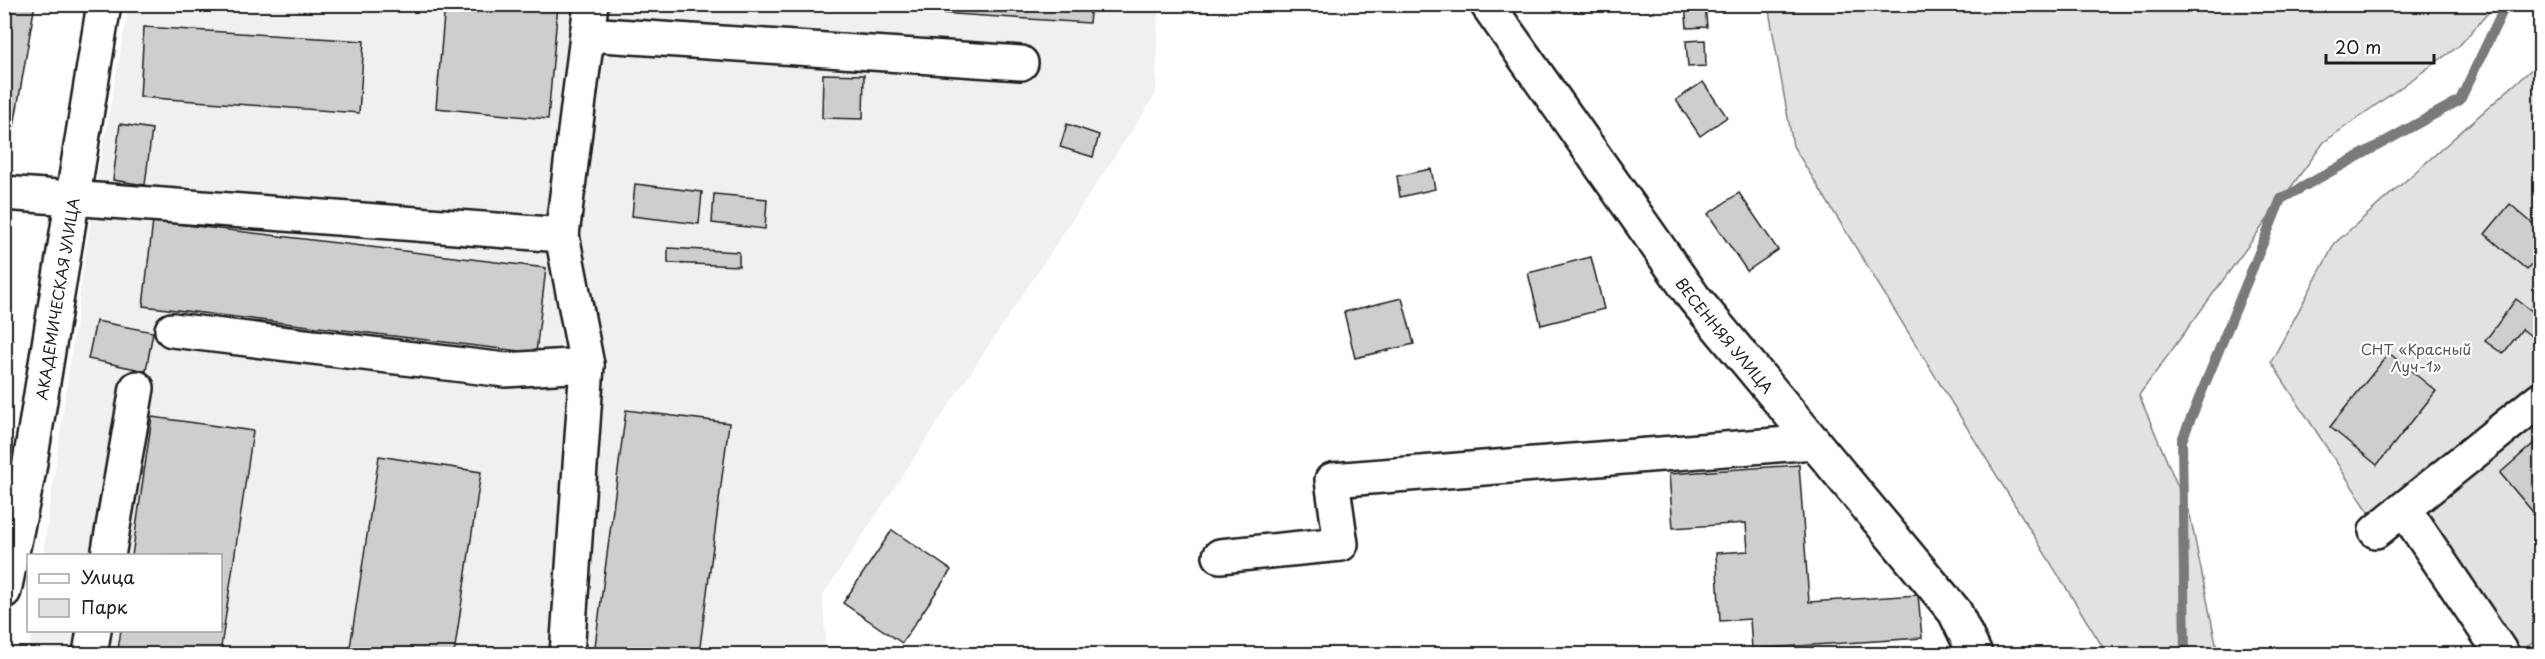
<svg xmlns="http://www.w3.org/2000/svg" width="2545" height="659" font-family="'Playpen Sans',sans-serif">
<rect width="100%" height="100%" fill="#fff"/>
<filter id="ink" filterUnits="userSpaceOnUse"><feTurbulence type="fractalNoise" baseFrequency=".0167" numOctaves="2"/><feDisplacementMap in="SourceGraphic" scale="12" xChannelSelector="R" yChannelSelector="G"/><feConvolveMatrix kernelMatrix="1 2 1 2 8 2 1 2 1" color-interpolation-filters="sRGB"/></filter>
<g filter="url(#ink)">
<!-- built -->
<polygon fill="#f0f0f0" points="129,5 1158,5 1156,94 823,595 826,654 29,654 32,631 220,630 220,556 43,555 93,201"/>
<!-- green -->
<g fill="#e2e2e2" stroke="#7f7f7f" stroke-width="1.5">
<polygon points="1768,5 2495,5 2459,46 2324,142 2139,395 2190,515 2218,654 2107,654 1793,146"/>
<polygon points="2540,62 2540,638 2516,654 2410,491 2374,520 2271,362 2335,243"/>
</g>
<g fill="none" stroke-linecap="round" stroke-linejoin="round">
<!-- stream -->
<polyline stroke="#7a7a7a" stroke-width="10" points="2185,654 2182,440 2281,199 2460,100 2506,4"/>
</g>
<!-- building -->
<g fill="#cecece" stroke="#1c1c1c" stroke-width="1.5">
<polygon points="4,4 35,4 10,150 4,149"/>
<polygon points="445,4 558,4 548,119 436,108"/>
<polygon points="806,4 1091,4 1089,23"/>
<polygon points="1685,4 1705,4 1707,27 1687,28"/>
<polygon points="144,27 364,41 359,113 140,97"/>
<polygon points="1705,40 1706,66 1688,67 1686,41"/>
<polygon points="823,74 864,75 863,119 822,118"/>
<polygon points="1703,82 1727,117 1700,136 1676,100"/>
<polygon points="120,124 152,129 145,185 113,180"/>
<polygon points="1067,124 1099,135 1093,157 1060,147"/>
<polygon points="1431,169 1435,189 1400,197 1397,176"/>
<polygon points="635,184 702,192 699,224 632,216"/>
<polygon points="1739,193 1778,250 1747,271 1708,214"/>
<polygon points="714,194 767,199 765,229 712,223"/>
<polygon points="2510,204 2540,230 2540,254 2527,270 2485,234"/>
<polygon points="153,221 546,268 536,353 143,306"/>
<polygon points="668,248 739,252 739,266 668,263"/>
<polygon points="1591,257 1604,309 1541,325 1528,273"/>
<polygon points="1402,298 1414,344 1355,358 1344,312"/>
<polygon points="2516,299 2540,317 2540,343 2522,329 2503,354 2485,341"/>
<polygon points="96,321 153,332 146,371 88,359"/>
<polygon points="2389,353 2436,391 2377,465 2330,427"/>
<polygon points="626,410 729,423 699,654 594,654"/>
<polygon points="152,417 253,431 220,654 152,654 118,650 121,630 220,630 220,556 132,556"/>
<polygon points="2540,438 2540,515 2538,518 2500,473"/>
<polygon points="379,456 481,472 454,654 349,654"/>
<polygon points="1799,465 1809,602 1918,595 1922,638 1752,649 1750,619 1720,621 1716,553 1748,551 1746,523 1673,528 1669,474"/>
<polygon points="892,530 951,570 902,643 843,603"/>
</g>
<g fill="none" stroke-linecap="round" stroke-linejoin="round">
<!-- minor casing -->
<g stroke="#1c1c1c" stroke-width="38">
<g id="minor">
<path id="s1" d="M 1487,4 L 1694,298 L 1955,612 L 1975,654"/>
<polyline points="587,34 1021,63"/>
<polyline points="4,193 562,235 591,4"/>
<polyline points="562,235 587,365 567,654"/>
<polyline points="172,330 505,370 587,365"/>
<polyline points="2404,509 2502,654"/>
<polyline points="2376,531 2540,399"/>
<polyline points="108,556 137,388"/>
<polyline points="1220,556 1341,544 1332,480 1814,442"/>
<path id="s2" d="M 4,591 L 28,475 L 104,4"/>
<polyline points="90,654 94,630"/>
</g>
</g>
<!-- minor -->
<use href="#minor" stroke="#fff" stroke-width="33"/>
</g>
</g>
<g text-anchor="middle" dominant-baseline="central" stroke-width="4.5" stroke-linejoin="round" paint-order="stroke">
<!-- street labels -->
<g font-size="15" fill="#1c1c1c" stroke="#fff">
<text stroke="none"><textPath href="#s2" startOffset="297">АКАДЕМИЧЕСКАЯ УЛИЦА</textPath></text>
<text stroke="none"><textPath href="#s1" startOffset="408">ВЕСЕННЯЯ УЛИЦА</textPath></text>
</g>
<!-- park labels -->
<g font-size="15" fill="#575757" stroke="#fff">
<text x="2416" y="348">СНТ «Красный<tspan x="2416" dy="17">Луч-1»</tspan></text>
</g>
</g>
<!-- margin -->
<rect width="2545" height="659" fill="none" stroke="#fff" stroke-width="24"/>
<rect x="12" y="12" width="2521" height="635" fill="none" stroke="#1c1c1c" stroke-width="2" filter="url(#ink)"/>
<!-- legend -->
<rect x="27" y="554" width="195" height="78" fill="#ffffff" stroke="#a4a4a4" stroke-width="1.5"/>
<rect x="39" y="574" width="30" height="9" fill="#ffffff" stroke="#a4a4a4" stroke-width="1.5"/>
<text x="81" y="584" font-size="18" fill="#1c1c1c">Улица</text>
<rect x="39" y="599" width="30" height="18" fill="#e2e2e2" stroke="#a4a4a4" stroke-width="1.5"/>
<text x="81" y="614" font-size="18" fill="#1c1c1c">Парк</text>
<!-- scale -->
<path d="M2326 54v9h108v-9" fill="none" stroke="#1c1c1c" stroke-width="3"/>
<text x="2335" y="54" font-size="18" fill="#1c1c1c" stroke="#ffffff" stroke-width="4.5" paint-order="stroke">20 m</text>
</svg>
